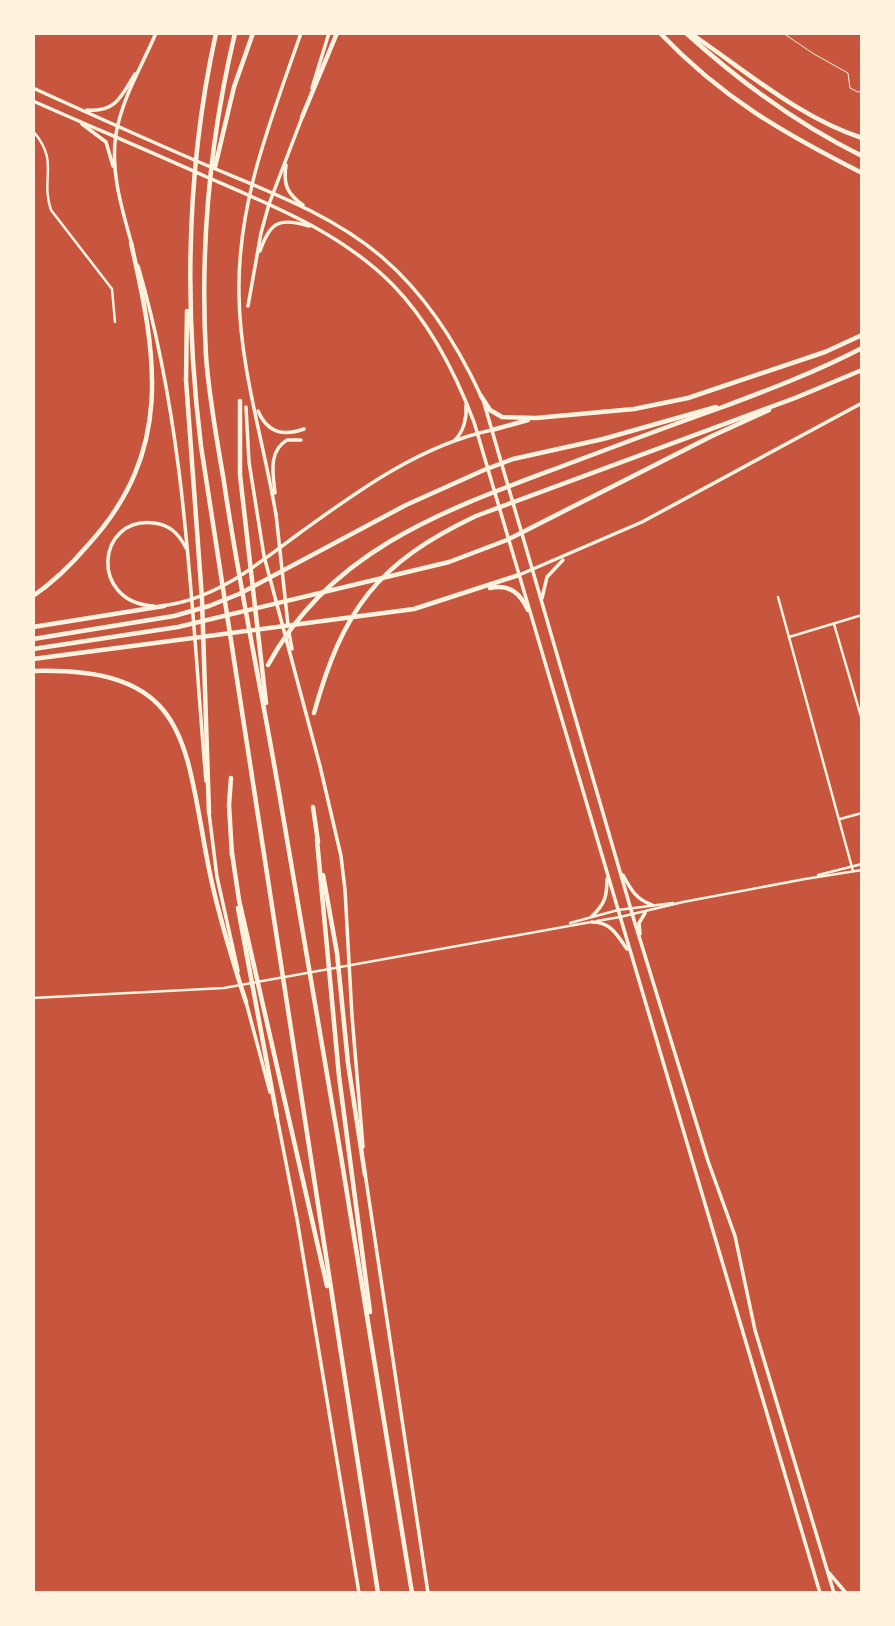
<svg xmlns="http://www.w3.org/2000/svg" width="895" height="1626" font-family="'Playfair Display',serif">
<rect width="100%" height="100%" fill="#c8553d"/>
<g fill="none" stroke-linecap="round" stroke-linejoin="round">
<!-- service -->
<polyline stroke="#fff3e0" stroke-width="1" points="783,33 814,54 848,73 850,88 858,92 862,91"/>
<!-- minor -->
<g stroke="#fff3e0" stroke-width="2.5">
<path d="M 33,131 C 60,162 40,178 51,210 L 112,289 L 115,322"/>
<polyline points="778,597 853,871"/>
<polyline points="834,624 862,720"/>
<polyline points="789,637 862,615"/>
<polyline points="840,819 862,813"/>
<polyline points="597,921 620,917"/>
<polyline points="570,923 618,910"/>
<polyline points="33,998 224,988 591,922"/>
</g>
<!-- tertiary -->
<g stroke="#fff3e0" stroke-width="2.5">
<polyline points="818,875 862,864"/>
<polyline points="618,910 673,903"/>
<polyline points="620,917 683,902 805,879 862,870"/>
<polyline points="858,1593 862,1592"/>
</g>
<!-- secondary -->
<g stroke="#fff3e0" stroke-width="3.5">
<path d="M 33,88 C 88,113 143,138 199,162 C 262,189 331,213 383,258 C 427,296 457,344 481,396"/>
<polyline points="312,88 329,33"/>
<path d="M 33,101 C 92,127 151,152 209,178 C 274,206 343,234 393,285 C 430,323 455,372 474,422 L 820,1593"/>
<path d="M 87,110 C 116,113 122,95 135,74"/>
<polyline points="82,124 106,142 113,166"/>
<path d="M 286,165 C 283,184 287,194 303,205"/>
<path d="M 132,245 C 122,209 110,171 116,134 C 122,98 142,66 156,33"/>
<path d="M 260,251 C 270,222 279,217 309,226"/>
<path d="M 138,266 C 187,433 191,609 206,781"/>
<polyline points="248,306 261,233 269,204 303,115"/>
<polyline points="484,403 634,920 708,1161 735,1236 755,1330 834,1593"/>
<polyline points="246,407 249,462 264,556 320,766 341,856 345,890 352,1016 363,1147"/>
<path d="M 258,411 C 267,432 282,437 304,429"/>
<path d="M 455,440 C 464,431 467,417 466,405"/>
<path d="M 275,493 C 273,474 268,451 287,440 L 301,440"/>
<polyline points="276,514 288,625"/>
<path d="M 276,515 C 264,443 240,369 239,295 C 237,202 271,120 301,33"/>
<polyline points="519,575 642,522 862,403"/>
<polyline points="542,598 547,577 563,560"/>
<path d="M 154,606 C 89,603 96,516 154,523 C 170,525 179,534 186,548"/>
<path d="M 161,606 C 216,600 259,563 301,532 C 359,490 421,445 492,430"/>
<polyline points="289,633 292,649"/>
<polyline points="209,813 217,877 238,971"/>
<path d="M 623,875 C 631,890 636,899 652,905"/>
<path d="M 592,916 C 605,904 607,896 607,879"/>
<path d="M 592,922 C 611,922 617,935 627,949"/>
<polyline points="640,934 639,923 645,913"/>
<polyline points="246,1002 270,1092"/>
<polyline points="277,1117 297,1219 359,1593"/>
<polyline points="365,1173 428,1593"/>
<polyline points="829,1573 846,1593"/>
</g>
<!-- trunk -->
<g stroke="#fff3e0" stroke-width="4.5">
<path d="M 490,588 C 510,584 520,593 528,610"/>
<path d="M 33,596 C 55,581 71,565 88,545 C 174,451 157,357 131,243"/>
<polyline points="33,627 164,606"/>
<polyline points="33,639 174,616 209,606 239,594 406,505 484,470 513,459 603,439 716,407"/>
<polyline points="33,649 178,627 449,562 507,540 712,436 769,410"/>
<polyline points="33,659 414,609 519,575"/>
<path d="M 33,671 C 188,667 184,738 208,864 C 217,911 231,956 246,1002"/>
</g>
<!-- motorway -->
<g stroke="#fff3e0" stroke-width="4.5">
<path d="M 216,33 C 186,169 184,308 201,446 L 378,1593"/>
<path d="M 235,33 C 210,138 200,249 206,356 C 209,398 217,440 224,482 C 240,592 264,701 282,810 C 327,1071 371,1331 412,1593"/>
<path d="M 660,33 C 722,98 783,133 862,173"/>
<path d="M 686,33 C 740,82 797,124 862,156"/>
<path d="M 690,33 C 745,70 798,117 862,138"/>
<polyline points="302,117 337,33"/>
<polyline points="215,167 234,87 253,33"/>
<polyline points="187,311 186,380 202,599 209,813"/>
<polyline points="481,396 490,410 502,417 536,418 634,409 688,398 825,352 862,335"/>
<polyline points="240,401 240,475 266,703"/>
<polyline points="492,430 528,420"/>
<path d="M 268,665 C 330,550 445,510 560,467 C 613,447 666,427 720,408 C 768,390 816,372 862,348"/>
<path d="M 314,713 C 343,609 377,563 476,516 L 795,398 L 862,370"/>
<polyline points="231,778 229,805 232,855"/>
<polyline points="313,807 318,842"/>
<polyline points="317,840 339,1076 370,1312"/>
<polyline points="232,853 239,900 327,1286"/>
<polyline points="323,875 337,953 348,1063 365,1175"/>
<polyline points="238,908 277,1117"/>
</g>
</g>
<!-- border -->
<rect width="895" height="1626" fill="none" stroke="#fff3e0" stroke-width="70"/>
</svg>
